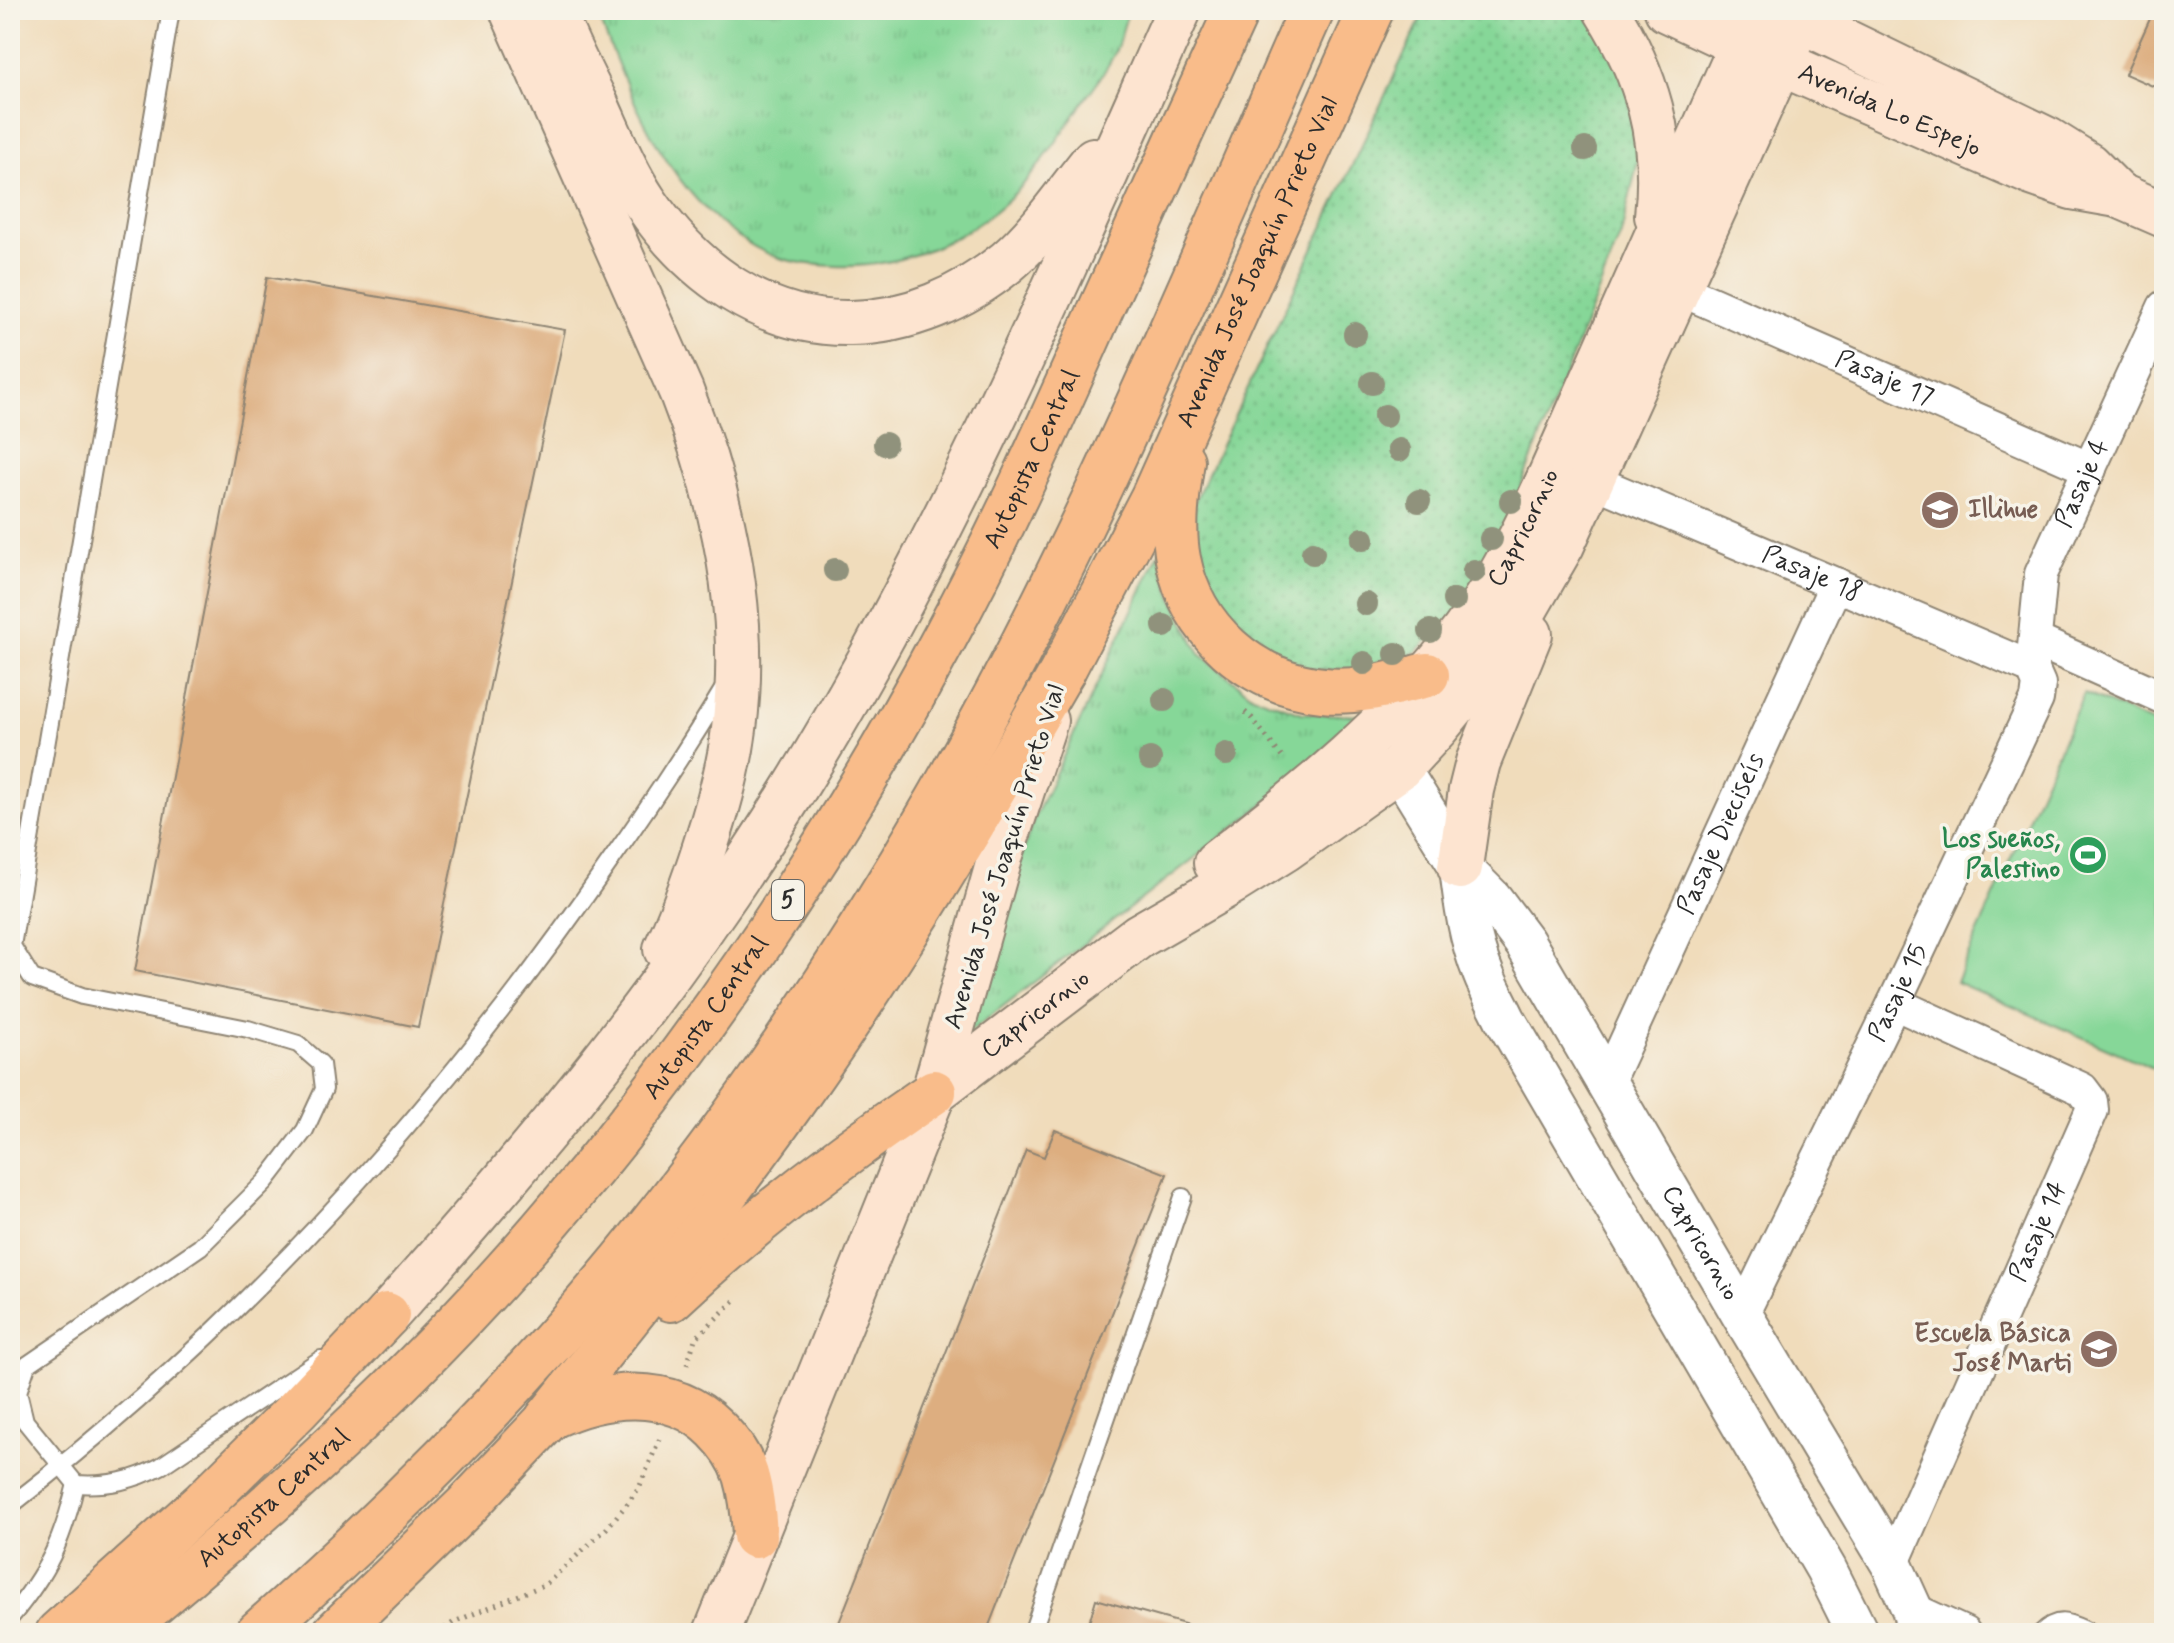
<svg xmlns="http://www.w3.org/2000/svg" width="2174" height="1643" font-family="Mynerve,sans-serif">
<defs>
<pattern id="grass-tufts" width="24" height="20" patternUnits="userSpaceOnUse" patternTransform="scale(2)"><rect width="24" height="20" fill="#86d798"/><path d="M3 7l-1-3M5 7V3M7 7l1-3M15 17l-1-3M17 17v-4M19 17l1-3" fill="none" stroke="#74b983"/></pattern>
<pattern id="park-dots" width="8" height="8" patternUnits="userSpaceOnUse" patternTransform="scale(2)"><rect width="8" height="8" fill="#86d798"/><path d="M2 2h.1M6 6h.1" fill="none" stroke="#74b983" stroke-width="1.8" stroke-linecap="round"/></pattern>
</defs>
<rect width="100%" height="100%" fill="#f7f3e8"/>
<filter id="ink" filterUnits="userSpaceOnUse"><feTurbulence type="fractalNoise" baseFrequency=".0125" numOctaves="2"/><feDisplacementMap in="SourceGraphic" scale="16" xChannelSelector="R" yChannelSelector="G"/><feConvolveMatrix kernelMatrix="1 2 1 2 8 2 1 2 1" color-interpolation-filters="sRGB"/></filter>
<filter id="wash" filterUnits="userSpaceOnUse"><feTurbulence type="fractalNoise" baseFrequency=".006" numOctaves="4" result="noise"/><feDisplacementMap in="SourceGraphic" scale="32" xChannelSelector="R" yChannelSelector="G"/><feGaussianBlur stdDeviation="1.8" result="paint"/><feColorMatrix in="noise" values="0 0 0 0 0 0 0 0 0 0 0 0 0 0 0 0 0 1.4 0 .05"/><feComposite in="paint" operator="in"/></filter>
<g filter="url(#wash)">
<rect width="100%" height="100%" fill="#f0dcbb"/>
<!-- grass -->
<g fill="url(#grass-tufts)" stroke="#588162" stroke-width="2">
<path d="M 596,10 L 1129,10 C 1124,23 1121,37 1116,50 C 1107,72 1089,92 1077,111 C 1059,138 1041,165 1019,189 C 972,238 903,269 835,266 C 789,264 766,258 729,230 C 659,175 628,90 596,10 Z"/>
<polygon points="1159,553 1171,594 1200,654 1253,696 1302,713 1362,716 1369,723 962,1038 1033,821"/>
</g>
<!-- park -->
<polygon fill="url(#park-dots)" stroke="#588162" stroke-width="2" points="1425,10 1584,10 1622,63 1640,152 1621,234 1501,536 1468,601 1416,652 1363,674 1291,667 1239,634 1209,600 1193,551 1194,503"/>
<!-- pitch -->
<polygon fill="#86d798" stroke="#588162" stroke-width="2" points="2084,693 2164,728 2164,1073 1956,982"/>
<g id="blocks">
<!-- building -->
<g fill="#ddae80">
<polygon points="2154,10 2164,10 2164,91 2125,74"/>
<polygon points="267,277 565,330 418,1027 135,971"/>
<polygon points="1055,1130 1167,1174 986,1633 835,1633 1026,1150 1044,1157"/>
<polygon points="1096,1599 1213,1632 1212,1633 1086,1633"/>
</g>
</g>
</g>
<g filter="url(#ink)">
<use href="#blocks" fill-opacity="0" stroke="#8e8473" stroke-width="2"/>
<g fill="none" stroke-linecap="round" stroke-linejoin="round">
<!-- service casing -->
<g stroke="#8e8473" stroke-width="20">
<g id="service">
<path d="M 171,10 L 12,946 L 32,978 L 82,996 L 248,1029 L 298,1044 L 321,1064 L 324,1089 L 305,1130 L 266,1181 L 200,1247 L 27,1365 L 18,1392 L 25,1421 L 76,1484 C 108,1486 133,1481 161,1466 L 321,1359"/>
<path d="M 10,1506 C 243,1326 442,1105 609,863 C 650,805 689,746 725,686"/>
<path d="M 10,1618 C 48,1572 62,1542 76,1484"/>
<polyline points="1032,1633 1183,1197"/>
<path d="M 2041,1633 C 2060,1614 2071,1624 2092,1633"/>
</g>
</g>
<!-- minor casing -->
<g stroke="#8e8473" stroke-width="36">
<g id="minor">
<path id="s1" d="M 1679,289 L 2090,469"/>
<path id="s2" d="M 1591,480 L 2032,668"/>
<polyline points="2035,640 2164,698"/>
<path id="s3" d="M 2032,668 L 2041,574 L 2164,307"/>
<path id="s4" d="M 1607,1083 L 1836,584"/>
<path id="s5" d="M 1742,1315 L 1894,1003 L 2037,699 L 2039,684 L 2032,668"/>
<path id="s6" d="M 1892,1565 L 2092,1110 L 2091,1101 L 2082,1089 L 1894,1003"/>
<polyline points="1912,1609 1964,1633"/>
</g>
</g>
<!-- tertiary casing -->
<g stroke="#8e8473" stroke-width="44">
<g id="tertiary">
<path id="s7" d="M 1399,768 L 1460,867 L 1492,899 L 1525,943 L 1742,1315 L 1892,1565 L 1912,1609 L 1919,1633"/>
<path d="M 1460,867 C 1464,903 1469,939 1483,973 C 1489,989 1498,1004 1505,1019 L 1826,1569 L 1858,1633"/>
</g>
</g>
<!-- secondary casing -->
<g stroke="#8e8473" stroke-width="48">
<g id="secondary">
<path d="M 512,10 L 681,391 C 723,498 749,613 734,729 C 729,769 718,808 705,847 C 694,881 682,916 666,949"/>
<path d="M 553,10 C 564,42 581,73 596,104 C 611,137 625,172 645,202 C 692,272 764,325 851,323 C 908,322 963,298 1007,262 C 1041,233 1066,194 1094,160"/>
<path d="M 1606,10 C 1647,75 1666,138 1657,216"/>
<path id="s8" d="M 1667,10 L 1780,63 L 2032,173 L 2072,187 L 2118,195 L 2164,215"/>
<polyline points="1780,10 2048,140 2088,165 2118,195"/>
<path id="s9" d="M 1216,863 C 1306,794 1396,722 1464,631 C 1500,582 1527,527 1552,472 L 1757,10"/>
<polyline points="1460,867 1471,790 1478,762 1530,634"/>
<path id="s10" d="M 934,1092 L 1139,936 L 1234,881 L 1285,849 L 1399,768 L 1436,728 L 1489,663 L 1524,611 L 1562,545 L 1804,10"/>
<path d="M 387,1315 C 535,1151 676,980 793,791 C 946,544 1060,275 1179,10"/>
<polyline points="716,1633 934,1092 1000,857 1045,721"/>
</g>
</g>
<!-- primary casing -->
<g stroke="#8e8473" stroke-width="48">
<g id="primary">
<path d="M 1182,461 C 1177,492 1172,528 1178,559 C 1192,630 1251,683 1323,690 C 1357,694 1394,683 1427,675"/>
<path id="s11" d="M 1063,670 L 1153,497 L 1371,10"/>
</g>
</g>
<!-- motorway casing -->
<g stroke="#8e8473" stroke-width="48">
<g id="motorway">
<path d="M 671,1299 C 753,1222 841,1155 934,1092"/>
<path d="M 548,1418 C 636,1308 726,1198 807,1082 C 900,949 982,810 1063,670"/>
<path d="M 548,1418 C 601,1392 670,1383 716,1429 C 729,1442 740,1457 746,1475 C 752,1495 754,1516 755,1536"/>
<polyline points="58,1633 204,1502 297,1410 387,1315"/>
<path id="s12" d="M 118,1633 C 254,1521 388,1402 506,1270 C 675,1081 826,861 945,637 C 1002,531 1051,422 1100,311 C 1145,211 1191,110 1237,10"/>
<path d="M 258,1633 C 388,1518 511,1395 622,1261 C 740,1117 845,961 938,800 C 1084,547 1194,276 1312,10"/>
<polyline points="335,1633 465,1507 570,1396"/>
</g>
</g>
<!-- path -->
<g stroke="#8e8473" stroke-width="5" stroke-dasharray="2 6" stroke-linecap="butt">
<polyline points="1245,712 1252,718 1284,760"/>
<polyline points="687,1365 695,1339 737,1298"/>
<polyline points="438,1633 454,1622 546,1584 606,1529 627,1504 639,1488 660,1438"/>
</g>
<!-- service -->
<use href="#service" stroke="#fff" stroke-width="16"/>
<!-- minor -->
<use href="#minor" stroke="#fff" stroke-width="32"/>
<!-- tertiary -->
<use href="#tertiary" stroke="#fff" stroke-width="40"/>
<!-- secondary -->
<use href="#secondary" stroke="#fde4d0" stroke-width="44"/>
<!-- primary -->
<use href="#primary" stroke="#f9bc8a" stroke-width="44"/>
<!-- motorway -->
<use href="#motorway" stroke="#f9bc8a" stroke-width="44"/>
</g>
<!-- trees -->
<g fill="#90927b">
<circle cx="1585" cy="149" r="12"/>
<circle cx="1355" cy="334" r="12"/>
<circle cx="1372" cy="383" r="12"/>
<circle cx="1385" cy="416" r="12"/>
<circle cx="885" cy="444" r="12"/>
<circle cx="1399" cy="450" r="12"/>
<circle cx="1419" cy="501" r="12"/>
<circle cx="1511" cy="501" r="12"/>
<circle cx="1363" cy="539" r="12"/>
<circle cx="1491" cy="539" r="12"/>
<circle cx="1313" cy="553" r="12"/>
<circle cx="835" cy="570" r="12"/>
<circle cx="1474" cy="571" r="12"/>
<circle cx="1454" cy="600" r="12"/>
<circle cx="1366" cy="604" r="12"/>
<circle cx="1164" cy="626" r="12"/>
<circle cx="1430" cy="631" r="12"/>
<circle cx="1396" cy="654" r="12"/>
<circle cx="1364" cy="663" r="12"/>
<circle cx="1164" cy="700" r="12"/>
<circle cx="1226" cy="754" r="12"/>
<circle cx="1150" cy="759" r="12"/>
</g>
</g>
<!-- icons -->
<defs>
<g id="school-disc" transform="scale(2)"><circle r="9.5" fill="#8d6e63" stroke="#f7f3e8"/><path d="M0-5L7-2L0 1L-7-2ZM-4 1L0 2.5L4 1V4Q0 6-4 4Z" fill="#fff"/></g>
<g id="stadium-disc" transform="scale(2)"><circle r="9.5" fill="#2e9e5b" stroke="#f7f3e8"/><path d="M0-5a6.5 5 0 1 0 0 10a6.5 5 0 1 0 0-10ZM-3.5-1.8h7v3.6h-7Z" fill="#fff"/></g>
</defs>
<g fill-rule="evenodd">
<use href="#school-disc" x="1940" y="510"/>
<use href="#stadium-disc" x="2088" y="855"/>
<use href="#school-disc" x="2099" y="1349"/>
</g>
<g text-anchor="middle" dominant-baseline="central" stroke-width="7" stroke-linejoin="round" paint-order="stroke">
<!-- shield labels -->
<rect fill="#f7f3e8" stroke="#686764" stroke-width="2" x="772" y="880" width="32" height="40" rx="6"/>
<g font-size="24" font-weight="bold" fill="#2b2b2b">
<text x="788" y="900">5</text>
</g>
<!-- street labels -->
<g font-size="26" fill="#2b2b2b" stroke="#f7f3e8">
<text stroke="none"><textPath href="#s8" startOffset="244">Avenida Lo Espejo</textPath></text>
<text stroke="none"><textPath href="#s11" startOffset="452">Avenida José Joaquín Prieto Vial</textPath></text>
<text stroke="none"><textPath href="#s1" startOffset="224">Pasaje 17</textPath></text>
<text stroke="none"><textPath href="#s12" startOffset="1502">Autopista Central</textPath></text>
<text stroke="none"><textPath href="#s3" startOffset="194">Pasaje 4</textPath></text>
<text stroke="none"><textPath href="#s9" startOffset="460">Capricornio</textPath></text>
<text stroke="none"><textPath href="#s2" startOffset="240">Pasaje 18</textPath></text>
<text stroke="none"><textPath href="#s4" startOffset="274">Pasaje Dieciseís</textPath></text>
<text transform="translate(1005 857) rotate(-73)">Avenida José Joaquín Prieto Vial</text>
<text stroke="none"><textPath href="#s5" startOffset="358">Pasaje 15</textPath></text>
<text stroke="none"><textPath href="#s10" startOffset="128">Capricornio</textPath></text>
<text stroke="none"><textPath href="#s12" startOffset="854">Autopista Central</textPath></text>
<text stroke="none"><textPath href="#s6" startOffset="364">Pasaje 14</textPath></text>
<text stroke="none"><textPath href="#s7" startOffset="564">Capricornio</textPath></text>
<text stroke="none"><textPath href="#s12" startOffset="206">Autopista Central</textPath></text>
</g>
<!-- education labels -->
<g font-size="26" font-weight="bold" fill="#785e54" stroke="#f7f3e8" text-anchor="start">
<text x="1968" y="510">Illihue</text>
<text x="2071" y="1334" text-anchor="end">Escuela Básica<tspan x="2071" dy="30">José Marti</tspan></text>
</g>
<!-- leisure labels -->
<g font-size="26" font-weight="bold" fill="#27864d" stroke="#f7f3e8" text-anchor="end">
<text x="2060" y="840">Los sueños,<tspan x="2060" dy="30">Palestino</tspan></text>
</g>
</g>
<!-- margin -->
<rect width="2174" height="1643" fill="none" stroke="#f7f3e8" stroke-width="40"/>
</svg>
